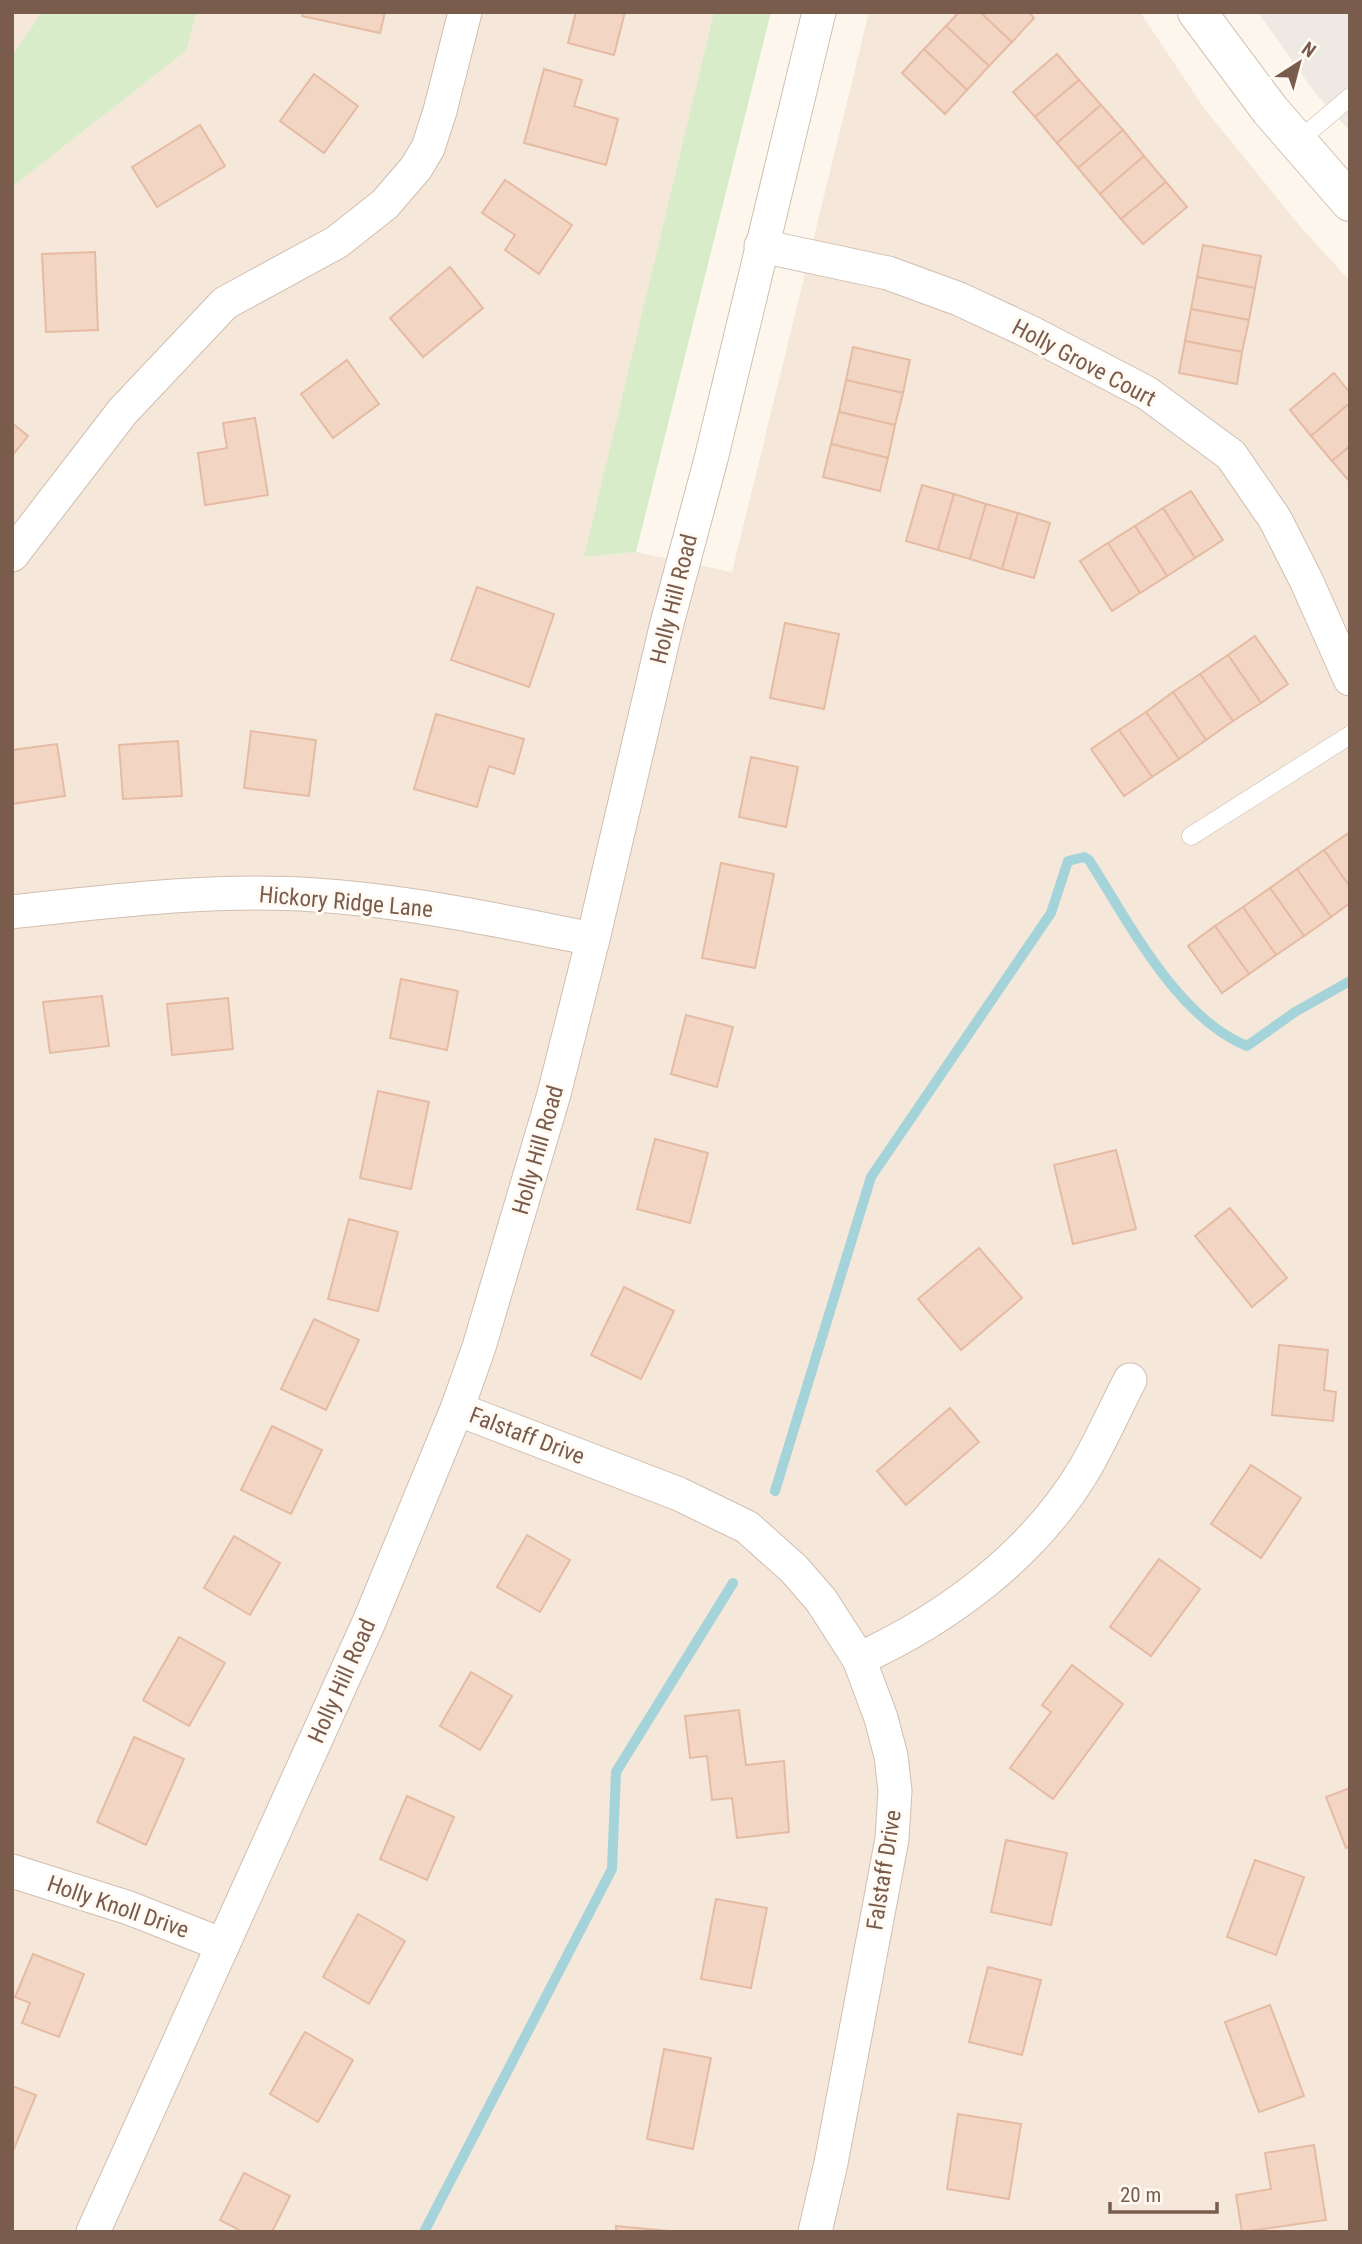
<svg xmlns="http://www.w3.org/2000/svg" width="1362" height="2244" font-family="'Roboto Condensed',sans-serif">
<rect width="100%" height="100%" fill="#fdf6ec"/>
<!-- residential -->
<g fill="#f5e8da">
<polygon points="12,12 42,12 12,56"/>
<polygon points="196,12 714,12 585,557 636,552 732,572 869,12 1140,12 1204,108 1299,225 1350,281 1350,2232 12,2232 12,187 187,50"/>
</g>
<!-- industrial -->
<polygon fill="#efe9e4" points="1258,12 1350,12 1350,131 1315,93"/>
<!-- green -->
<g fill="#d8ecc9">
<polygon points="42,12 196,12 187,50 12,187 12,56"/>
<polygon points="714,12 771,12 636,552 584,557"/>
</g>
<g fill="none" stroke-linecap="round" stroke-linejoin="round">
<!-- stream -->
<g stroke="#a5d3da" stroke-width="10">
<path d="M 775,1491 L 871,1177 L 1051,913 L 1068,861 L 1084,857 L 1089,860 C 1128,921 1177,1018 1247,1046 L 1295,1012 L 1350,981"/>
<polyline points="424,2232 612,1869 616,1772 733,1583"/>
</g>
</g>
<!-- building -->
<g fill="#f3d5c3" stroke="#e6bba3" stroke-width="2">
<polygon points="303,12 385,12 380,33 302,16"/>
<polygon points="576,12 625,12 614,55 568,43"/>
<polygon points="959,12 980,12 1012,42 989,66 946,26"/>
<polygon points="980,12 1029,12 1034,18 1012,42"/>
<polygon points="946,26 989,66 967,90 924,49"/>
<polygon points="924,49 967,90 945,114 902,73"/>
<polygon points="1057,54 1079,80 1035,117 1013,92"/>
<polygon points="544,69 582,80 574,106 618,119 606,165 524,143"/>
<polygon points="314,74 358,106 324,153 280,121"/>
<polygon points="1079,80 1101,105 1057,143 1035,117"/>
<polygon points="1101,105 1123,130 1078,168 1057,143"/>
<polygon points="200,125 225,166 157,207 132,167"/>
<polygon points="1123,130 1144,156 1100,194 1078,168"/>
<polygon points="1144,156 1166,182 1121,219 1100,194"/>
<polygon points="505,180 572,225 539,274 505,250 515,235 482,213"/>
<polygon points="1166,182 1187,207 1143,244 1121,219"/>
<polygon points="1203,245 1261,256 1255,288 1197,277"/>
<polygon points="95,252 98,330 46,332 42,254"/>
<polygon points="450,267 483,308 423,357 390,318"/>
<polygon points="1197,277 1255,288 1249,320 1191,309"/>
<polygon points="1191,309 1249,320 1242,352 1185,341"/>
<polygon points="1185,341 1242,352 1237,384 1179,373"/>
<polygon points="853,347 910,360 903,393 846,380"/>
<polygon points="347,360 379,404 333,438 301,394"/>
<polygon points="1334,373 1350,393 1350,403 1311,436 1290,410"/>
<polygon points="846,380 903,393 895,425 839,412"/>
<polygon points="1350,403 1350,446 1332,461 1311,436"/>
<polygon points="839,412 895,425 888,458 831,444"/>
<polygon points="255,418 268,495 205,505 198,453 227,448 223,423"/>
<polygon points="12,423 28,436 12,456"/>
<polygon points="831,444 888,458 880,491 823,477"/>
<polygon points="1350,446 1350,482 1332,461"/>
<polygon points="922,485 954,494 938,550 906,541"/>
<polygon points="1191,491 1223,540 1195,558 1163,508"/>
<polygon points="954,494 986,504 970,559 938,550"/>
<polygon points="986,504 1018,513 1002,569 970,559"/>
<polygon points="1163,508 1195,558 1167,576 1135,526"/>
<polygon points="1018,513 1050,523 1034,578 1002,569"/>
<polygon points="1135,526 1167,576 1140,593 1108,543"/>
<polygon points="1108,543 1140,593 1112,611 1080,561"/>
<polygon points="477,587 554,614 529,687 451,660"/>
<polygon points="785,623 839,634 824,709 770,698"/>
<polygon points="1255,636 1288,684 1261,703 1228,655"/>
<polygon points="1228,655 1261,703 1233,721 1200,674"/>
<polygon points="1200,674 1233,721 1206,740 1173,692"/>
<polygon points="1173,692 1206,740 1179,759 1146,712"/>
<polygon points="1146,712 1179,759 1152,777 1119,730"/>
<polygon points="436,714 524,739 514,774 489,766 477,807 414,789"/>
<polygon points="1119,730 1152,777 1124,796 1091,749"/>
<polygon points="251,731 316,740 309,796 244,788"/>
<polygon points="178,741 182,796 123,799 119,745"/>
<polygon points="57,744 65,796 12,804 12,750"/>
<polygon points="751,757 798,767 786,827 739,817"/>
<polygon points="1350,832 1350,887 1324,850"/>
<polygon points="1324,850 1350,887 1350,903 1331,917 1297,869"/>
<polygon points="721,863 774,874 755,968 702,958"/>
<polygon points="1297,869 1331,917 1304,936 1270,888"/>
<polygon points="1270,888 1304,936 1276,955 1243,907"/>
<polygon points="1243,907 1276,955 1249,974 1215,926"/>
<polygon points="1215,926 1249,974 1222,993 1188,946"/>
<polygon points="401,979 458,991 447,1050 390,1038"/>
<polygon points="102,996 109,1046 50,1053 43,1002"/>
<polygon points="228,998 233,1049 172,1055 167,1004"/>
<polygon points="686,1015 733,1027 717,1087 671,1074"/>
<polygon points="378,1091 429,1102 411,1189 360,1178"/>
<polygon points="655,1139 708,1153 690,1223 637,1209"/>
<polygon points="1116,1150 1136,1229 1073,1244 1054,1165"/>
<polygon points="1230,1208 1287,1278 1252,1307 1195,1236"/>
<polygon points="349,1219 398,1232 378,1311 328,1299"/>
<polygon points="979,1248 1022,1298 961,1350 918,1299"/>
<polygon points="624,1287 674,1311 641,1379 591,1355"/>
<polygon points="314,1319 359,1340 326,1410 281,1389"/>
<polygon points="1279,1345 1328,1350 1324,1390 1336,1392 1333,1421 1272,1415"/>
<polygon points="950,1408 979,1442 906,1505 877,1471"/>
<polygon points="272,1426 322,1450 291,1514 241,1490"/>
<polygon points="1251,1465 1301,1498 1261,1558 1211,1524"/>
<polygon points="527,1535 570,1560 540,1612 497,1587"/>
<polygon points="234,1536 280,1563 250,1615 204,1588"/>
<polygon points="1159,1559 1200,1589 1151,1656 1110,1627"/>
<polygon points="179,1637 225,1663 189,1726 143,1700"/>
<polygon points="1072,1665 1123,1704 1053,1799 1010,1768 1051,1712 1042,1705"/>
<polygon points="471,1672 512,1696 480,1750 440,1726"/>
<polygon points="739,1710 746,1765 784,1761 789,1832 737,1838 732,1798 712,1800 707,1756 690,1758 685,1716"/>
<polygon points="134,1737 184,1759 146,1845 97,1822"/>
<polygon points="1350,1788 1350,1846 1346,1848 1326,1797"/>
<polygon points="407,1796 454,1817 427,1880 380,1859"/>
<polygon points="1006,1840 1067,1853 1051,1925 991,1912"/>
<polygon points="1255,1860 1304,1877 1276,1955 1227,1937"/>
<polygon points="716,1899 767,1908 751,1988 701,1979"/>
<polygon points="358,1914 405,1941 369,2004 323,1977"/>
<polygon points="33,1954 84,1974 59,2037 22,2023 30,2003 15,1997"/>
<polygon points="988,1967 1041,1980 1022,2055 969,2042"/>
<polygon points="1270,2005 1304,2096 1259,2112 1225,2022"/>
<polygon points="305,2032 353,2060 318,2122 270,2094"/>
<polygon points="664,2049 711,2058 693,2149 647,2139"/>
<polygon points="12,2086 36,2095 13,2151 12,2151"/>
<polygon points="958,2114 1021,2124 1009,2199 947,2189"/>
<polygon points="1314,2145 1326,2220 1242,2232 1236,2195 1271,2189 1265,2153"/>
<polygon points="244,2173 290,2196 272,2232 243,2232 220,2220"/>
<polygon points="616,2226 680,2232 616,2232"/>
</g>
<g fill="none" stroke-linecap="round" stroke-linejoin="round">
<!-- lane casing -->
<g stroke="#d1beb0" stroke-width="19">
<g id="lane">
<polyline points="1297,142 1350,97"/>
<polyline points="1191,836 1350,735"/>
</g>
</g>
<!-- street casing -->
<g stroke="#d1beb0" stroke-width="35">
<g id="street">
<polyline points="761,246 888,273 959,299 1030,332 1147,393 1231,455 1275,519 1306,580 1350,679"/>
<polyline points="12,555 123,411 225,303 337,242 385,204 416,168 428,148 440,111 465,12"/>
<path d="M 12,912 C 111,901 215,888 315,895 C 409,901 501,921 593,939"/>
<polyline points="457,1409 679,1494 747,1527 794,1569 821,1600 859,1659 881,1718 891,1756 895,1791 892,1839 831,2163 815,2232"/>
<path d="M 859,1659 C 948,1618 1033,1555 1084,1470 C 1101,1441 1115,1409 1130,1380"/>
<polyline points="12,1871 129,1908 223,1945"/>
<polyline points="93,2232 369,1622 457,1409 479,1347 554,1094 593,939 666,627 711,459 819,12"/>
</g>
</g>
<!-- secondary casing -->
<g stroke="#d6c0b0" stroke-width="40">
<polyline id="secondary" points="1197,12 1270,110 1350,202"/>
</g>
<!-- lane -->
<use href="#lane" stroke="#fff" stroke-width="18"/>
<!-- street -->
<use href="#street" stroke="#fff" stroke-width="33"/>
<!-- secondary -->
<use href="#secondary" stroke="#fff" stroke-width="38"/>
</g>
<g text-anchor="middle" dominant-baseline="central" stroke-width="6" stroke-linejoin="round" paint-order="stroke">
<!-- street labels -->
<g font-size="23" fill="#7a5c4d" stroke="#fffaf3">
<text transform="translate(1084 363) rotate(28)">Holly Grove Court</text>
<text transform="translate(674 599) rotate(-76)">Holly Hill Road</text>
<text transform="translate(346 902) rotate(5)">Hickory Ridge Lane</text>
<text transform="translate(538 1150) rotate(-74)">Holly Hill Road</text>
<text transform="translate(527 1436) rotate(21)">Falstaff Drive</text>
<text transform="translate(342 1681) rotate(-66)">Holly Hill Road</text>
<text transform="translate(884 1870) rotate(-81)">Falstaff Drive</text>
<text transform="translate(118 1907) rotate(19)">Holly Knoll Drive</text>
</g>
</g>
<!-- border -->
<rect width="1362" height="2244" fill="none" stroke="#7a5c4d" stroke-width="28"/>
<!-- north arrow -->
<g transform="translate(1299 63) rotate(36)" stroke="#fffaf3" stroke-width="5" paint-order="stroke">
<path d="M0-5L12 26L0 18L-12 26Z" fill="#7a5c4d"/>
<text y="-10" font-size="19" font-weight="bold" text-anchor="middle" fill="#7a5c4d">N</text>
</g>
<!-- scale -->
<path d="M1110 2202v10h107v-10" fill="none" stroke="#7a5c4d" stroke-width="3.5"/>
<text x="1120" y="2202" font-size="21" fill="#7a5c4d" stroke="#fffaf3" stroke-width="5" paint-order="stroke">20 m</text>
</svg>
